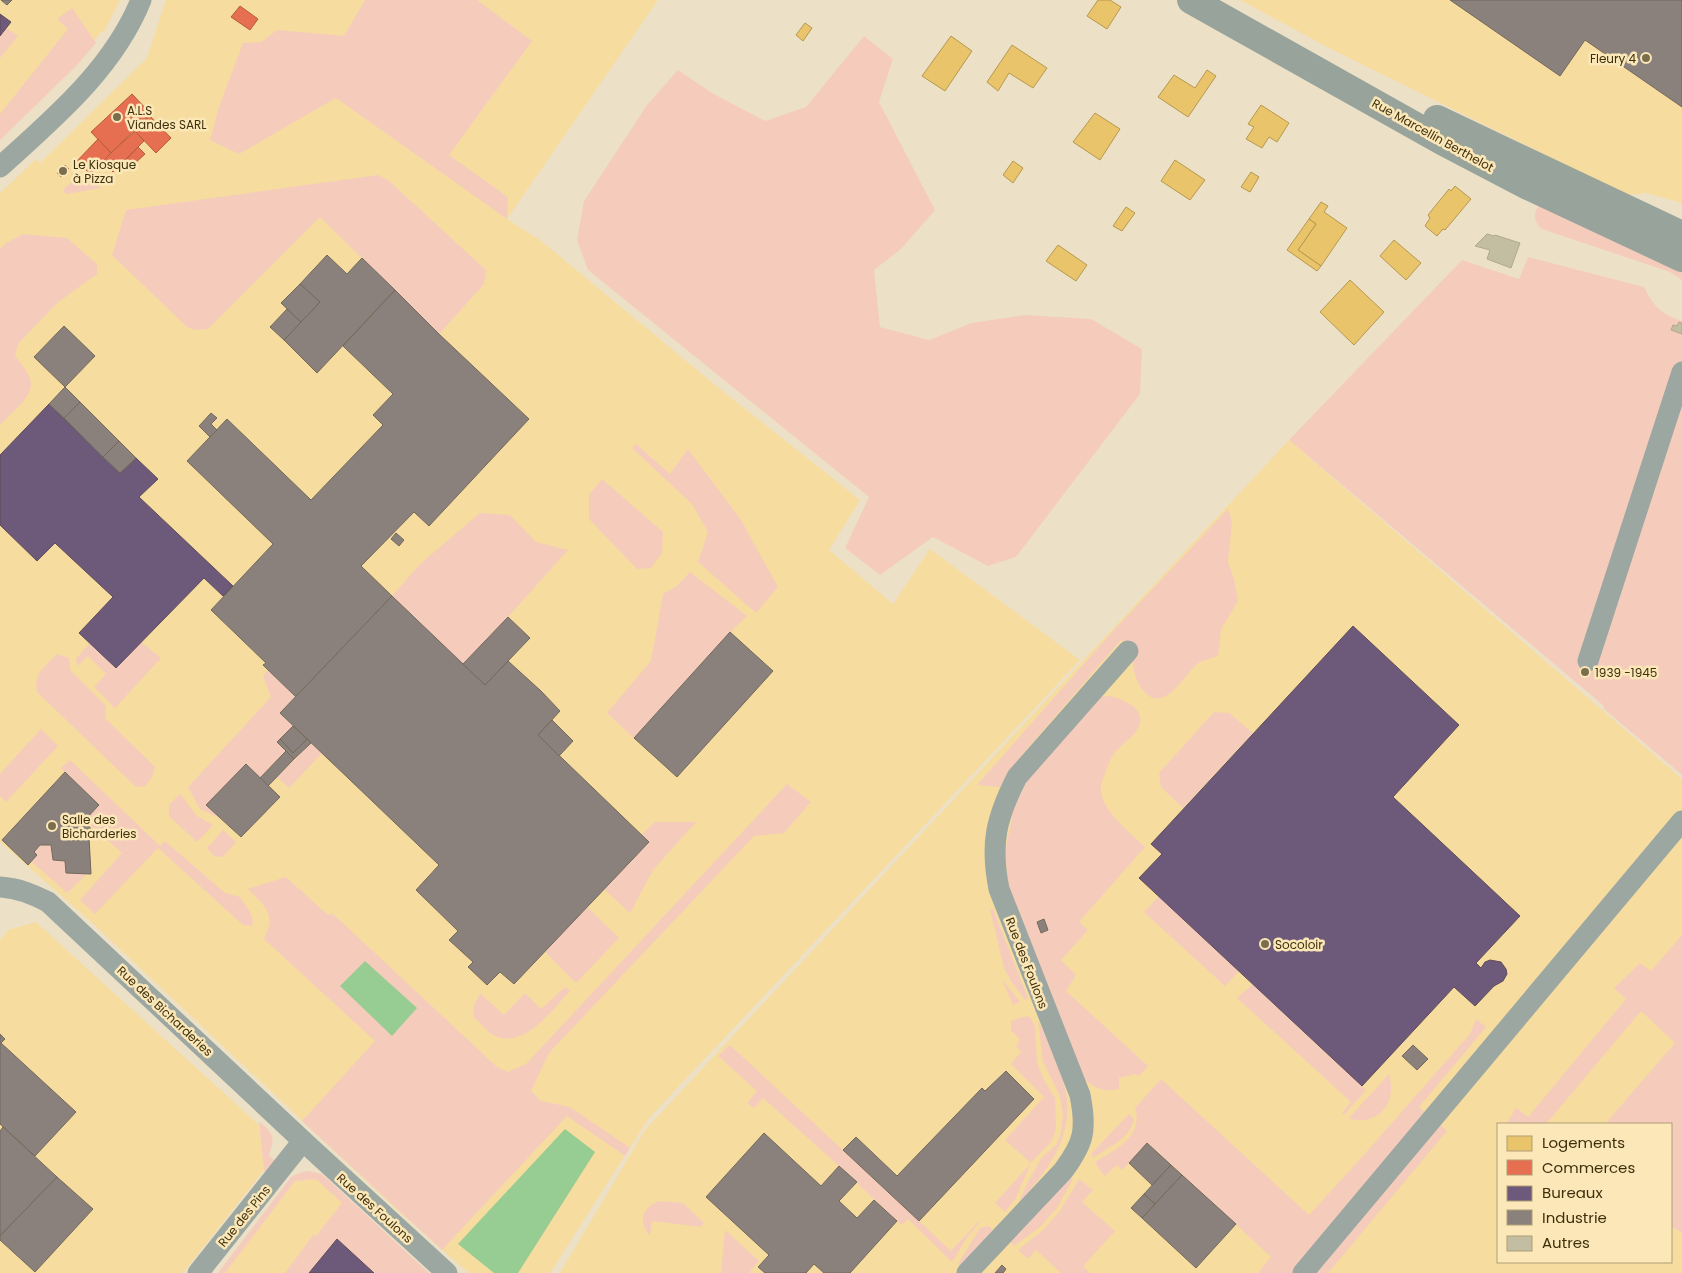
<svg xmlns="http://www.w3.org/2000/svg" width="1682" height="1273" font-family="Poppins,sans-serif">
<rect width="100%" height="100%" fill="#ece1c7"/>
<!-- built -->
<g fill="#f6dc9f" fill-rule="evenodd">
<polygon points="0,0 120,0 104,32 100,33 77,65 0,140"/>
<polygon points="166,0 658,0 507,219 540,240 720,389 860,500 829,550 893,604 930,549 1080,660 649,1118 550,1273 469,1273 397,1210 89,920 0,842 0,193 36,159 40,163 147,58"/>
<polygon points="1240,0 1682,0 1682,203 1646,193 1627,195 1331,49"/>
<path d="M 1289,440 L 1682,779 L 1682,1273 L 560,1273 L 645,1130 ZM 1498,1124 L 1671,1124 L 1671,1262 L 1498,1262 Z"/>
<polygon points="36,922 259,1125 264,1170 183,1273 0,1273 0,940 8,930"/>
<polygon points="317,1179 418,1273 224,1273 295,1181"/>
</g>
<!-- green -->
<g fill="#f5ccbc">
<polygon points="365,0 477,0 532,41 449,155 508,197 507,219 336,98 239,154 210,140 220,104 243,43 261,42 277,30 344,36"/>
<polygon points="72,8 96,43 77,65 0,140 0,114 68,29 57,19"/>
<polygon points="6,28 18,36 0,58 0,36"/>
<polygon points="864,36 893,59 879,102 935,210 901,249 874,270 880,327 929,340 972,323 1025,315 1091,319 1142,349 1140,394 1016,557 988,566 933,537 880,575 845,548 869,497 588,270 577,240 584,201 647,105 678,70 712,93 765,121 806,107"/>
<polygon points="378,175 388,180 486,270 484,284 439,334 320,217 208,329 196,330 187,327 112,255 126,210"/>
<polygon points="87,177 101,188 66,194 63,190 75,179 79,184"/>
<path d="M 1543,203 L 1682,268 L 1682,280 L 1670,272 L 1542,229 C 1532,221 1533,209 1543,203 Z"/>
<path d="M 23,234 L 67,238 L 97,264 L 97,274 L 57,303 L 18,344 L 15,356 C 21,364 30,373 31,384 C 32,397 9,416 0,425 L 0,249 L 6,243 Z"/>
<path d="M 1528,257 L 1644,287 C 1655,307 1659,313 1682,321 L 1682,775 L 1603,708 L 1604,706 L 1289,440 L 1462,260 L 1519,279 Z"/>
<polygon points="636,444 670,474 688,449 741,520 778,587 756,613 698,562 708,532 692,504 632,448"/>
<polygon points="602,479 663,532 662,553 651,568 637,569 589,519 589,495"/>
<path d="M 1228,509 L 1232,521 L 1228,562 L 1234,579 L 1238,601 L 1221,629 L 1218,656 C 1211,659 1201,660 1196,665 C 1183,678 1162,716 1142,689 C 1134,677 1132,667 1133,652 L 1121,640 L 1019,758 L 1000,787 L 977,785 L 1113,631 Z"/>
<polygon points="480,513 510,515 536,542 568,550 508,617 463,664 392,596 420,564"/>
<polygon points="690,572 747,616 730,632 634,738 607,713 651,661 663,594 677,586"/>
<polygon points="141,642 161,658 115,708 94,687 106,674 88,656 77,666 76,659 90,643 116,668"/>
<path d="M 57,654 L 69,658 L 70,670 L 106,706 L 105,718 L 155,767 L 152,777 L 145,786 L 136,787 L 37,692 C 33,673 45,667 57,654 Z"/>
<polygon points="268,670 296,697 293,726 277,742 286,751 220,818 200,809 188,787 271,697 263,676"/>
<path d="M 1110,696 C 1124,699 1148,710 1138,728 C 1132,739 1118,746 1112,757 C 1109,762 1102,780 1101,786 C 1098,808 1130,832 1145,847 L 1079,922 L 1088,930 L 1061,960 L 1076,975 L 1066,991 L 1148,1066 L 1139,1076 L 1136,1074 L 1119,1078 L 1119,1089 C 1103,1093 1092,1087 1081,1076 L 1010,898 L 1005,852 L 1015,801 L 1026,780 L 1097,697 Z"/>
<polygon points="1214,712 1229,713 1253,733 1183,808 1161,787 1159,773"/>
<polygon points="41,729 58,746 6,802 0,796 0,774"/>
<polygon points="311,743 322,753 289,788 277,777"/>
<polygon points="70,760 160,846 165,841 225,893 240,897 250,912 253,921 252,926 243,925 158,848 95,914 80,900 122,853 85,820 99,805 61,768"/>
<path d="M 787,784 L 811,802 L 784,833 L 754,836 L 549,1053 L 531,1091 L 541,1101 L 570,1107 L 630,1148 L 625,1156 L 567,1116 L 442,1250 L 302,1121 L 375,1041 L 264,939 C 277,913 265,907 248,889 L 286,877 L 328,915 L 332,913 L 497,1067 L 508,1072 L 526,1064 Z"/>
<polygon points="180,794 197,816 213,825 197,842 169,816 169,805"/>
<polygon points="655,822 696,822 653,870 630,913 604,889 649,842 642,834"/>
<polygon points="223,830 236,842 223,857 214,856 207,848"/>
<polygon points="40,845 51,845 53,860 65,861 66,873 87,874 67,893 31,861 37,855 34,852"/>
<polygon points="1159,896 1239,971 1225,986 1144,912"/>
<polygon points="587,907 619,938 576,983 545,952"/>
<polygon points="993,909 1028,998 1025,1000 1012,983 1004,968 990,910"/>
<polygon points="1682,935 1682,1232 1671,1227 1671,1124 1605,1124 1675,1043 1641,1011 1546,1124 1508,1124 1508,1121 1516,1108 1528,1117 1626,999 1614,988 1640,963 1651,971"/>
<polygon points="1002,979 1020,1002 1013,1005"/>
<polygon points="1253,984 1366,1090 1344,1115 1342,1113 1351,1102 1237,998"/>
<path d="M 565,987 L 570,991 C 551,1011 521,1054 490,1033 C 484,1028 479,1022 473,1016 L 474,1006 L 480,993 L 504,1015 L 525,993 L 541,1009 Z"/>
<polygon points="1030,1016 1035,1027 1037,1062 1043,1078 1055,1098 1056,1128 1054,1136 1050,1143 1031,1163 1016,1198 1005,1212 995,1203 1031,1163 1005,1140 1044,1097 1011,1064 1021,1052 1016,1046 1020,1040 1011,1030 1011,1021 1019,1018"/>
<path d="M 1476,1019 L 1486,1027 L 1419,1107 L 1426,1113 L 1292,1273 L 1258,1273 L 1271,1257 L 1148,1143 L 1122,1170 L 1117,1165 L 1105,1176 L 1101,1172 L 1095,1162 C 1115,1150 1144,1136 1135,1108 L 1161,1079 L 1309,1215 L 1362,1157 L 1470,1034 Z"/>
<path d="M 1038,1020 C 1048,1043 1061,1067 1066,1092 C 1074,1138 1047,1171 1018,1204 L 1029,1180 L 1042,1157 L 1056,1145 L 1061,1133 L 1063,1114 L 1060,1096 L 1043,1062 Z"/>
<polygon points="730,1045 951,1251 979,1221 980,1222 968,1236 952,1262 908,1219 902,1225 897,1221 839,1166 763,1098 754,1108 747,1103 757,1091 718,1056"/>
<path d="M 1389,1074 C 1395,1094 1388,1117 1364,1120 C 1359,1121 1353,1119 1348,1119 Z"/>
<path d="M 1129,1114 L 1134,1119 C 1131,1138 1108,1148 1093,1158 L 1092,1153 Z"/>
<path d="M 259,1121 C 273,1133 276,1137 269,1155 L 275,1161 L 266,1172 L 264,1170 Z"/>
<polygon points="1437,1122 1447,1131 1328,1273 1309,1273"/>
<polygon points="309,1171 322,1174 429,1273 285,1273 314,1234 316,1236 342,1203 316,1179 295,1181 225,1273 218,1273 291,1177 302,1172"/>
<polygon points="1068,1179 1073,1179 1057,1208 1040,1227 1014,1246 1010,1241"/>
<polygon points="1079,1179 1093,1190 1082,1202 1115,1231 1085,1264 1084,1267 1090,1273 1061,1273 1036,1250 1028,1259 1018,1250 1043,1230 1060,1211"/>
<path d="M 659,1201 L 683,1203 L 703,1222 L 702,1227 L 652,1221 L 650,1236 C 638,1222 641,1208 659,1201 Z"/>
<polygon points="989,1226 993,1231 960,1266 958,1264 980,1228"/>
<polygon points="725,1230 759,1261 750,1272 750,1273 721,1273"/>
</g>
<!-- water -->
<g fill="#97cc92">
<polygon points="365,961 417,1008 392,1036 340,986"/>
<polygon points="565,1129 595,1152 518,1273 494,1273 458,1244"/>
</g>
<!-- homes -->
<g fill="#e9c46a" stroke="#b6984e">
<polygon points="1098,0 1110,0 1121,7 1107,29 1087,16"/>
<polygon points="805,23 812,28 803,41 796,35"/>
<polygon points="951,36 972,51 945,91 922,76"/>
<polygon points="1012,45 1047,68 1033,88 1009,73 998,91 987,82"/>
<polygon points="1207,70 1216,76 1188,117 1158,97 1174,75 1195,88"/>
<polygon points="1261,105 1289,123 1277,142 1269,137 1262,148 1246,139 1254,127 1248,124"/>
<polygon points="1095,113 1120,129 1100,160 1073,142"/>
<polygon points="1175,160 1205,180 1190,200 1161,181"/>
<polygon points="1013,161 1023,168 1013,183 1003,175"/>
<polygon points="1251,172 1259,177 1250,192 1241,187"/>
<polygon points="1455,186 1471,199 1445,230 1443,229 1437,236 1425,226 1430,218 1428,215 1449,189 1451,191"/>
<polygon points="1321,202 1328,206 1324,212 1347,228 1321,266 1298,250 1316,224 1309,219"/>
<polygon points="1126,207 1135,213 1122,231 1113,226"/>
<polygon points="1309,219 1316,224 1298,250 1321,266 1317,271 1287,250"/>
<polygon points="1394,240 1421,263 1406,280 1380,256"/>
<polygon points="1058,245 1087,265 1076,281 1046,261"/>
<polygon points="1350,280 1384,312 1354,345 1320,312"/>
</g>
<!-- shops -->
<g fill="#e76f51" stroke="#b45c3d">
<polygon points="240,6 258,19 250,30 231,17"/>
<polygon points="132,94 151,114 111,153 91,132"/>
<polygon points="150,116 171,138 156,153 135,131"/>
<polygon points="135,131 144,141 113,172 102,161"/>
<polygon points="98,139 111,153 90,174 77,161"/>
<polygon points="138,147 145,154 132,166 126,160"/>
<polygon points="65,165 69,169 61,177 57,173"/>
</g>
<!-- offices -->
<g fill="#6d597a" stroke="#5f4d59">
<polygon points="0,14 11,22 0,36"/>
<polygon points="49,404 120,473 136,458 158,479 139,497 233,586 223,596 204,578 116,668 79,633 113,597 55,543 37,561 0,525 0,455"/>
<polygon points="1353,626 1459,725 1393,797 1520,916 1476,963 1481,968 1485,962 1490,960 1501,962 1506,969 1507,974 1503,981 1494,986 1475,1006 1454,987 1362,1086 1139,878 1162,854 1151,844"/>
<polygon points="337,1239 374,1273 309,1273"/>
</g>
<!-- industry -->
<g fill="#8a817c" stroke="#73695b">
<polygon points="1,0 12,0 7,5"/>
<polygon points="1450,0 1682,0 1682,107 1585,40 1560,76"/>
<polygon points="327,255 347,274 362,258 395,290 317,373 284,340 320,302 300,284"/>
<polygon points="300,284 320,302 301,322 281,303"/>
<polygon points="395,290 439,334 529,419 429,526 414,512 361,566 392,596 296,697 263,665 266,663 211,610 273,544 187,461 227,419 311,500 383,425 373,415 393,394 343,346"/>
<polygon points="287,309 301,322 284,340 270,327"/>
<polygon points="64,326 95,356 65,387 34,357"/>
<polygon points="65,387 80,402 64,418 49,404"/>
<polygon points="80,402 119,441 103,457 64,418"/>
<polygon points="211,413 217,418 211,424 217,430 210,437 199,426"/>
<polygon points="119,441 136,458 120,473 103,457"/>
<polygon points="396,533 404,540 399,546 391,539"/>
<polygon points="392,596 485,685 508,661 541,691 560,711 538,735 649,842 514,984 500,972 487,985 468,967 473,962 449,940 458,931 416,890 439,865 280,713"/>
<polygon points="508,617 530,638 485,685 463,664"/>
<polygon points="730,632 773,671 677,777 634,738"/>
<polygon points="552,720 573,741 559,756 538,735"/>
<polygon points="293,726 307,739 293,753 280,739"/>
<polygon points="280,739 293,753 307,739 311,743 294,759 277,742"/>
<polygon points="286,751 294,759 268,786 260,778"/>
<polygon points="246,764 280,797 241,837 206,805"/>
<polygon points="65,772 99,805 84,821 94,832 89,837 91,874 66,873 65,861 53,860 51,845 40,845 34,852 37,855 28,865 2,840"/>
<polygon points="1044,919 1048,930 1041,933 1037,922"/>
<polygon points="0,1034 5,1039 1,1043 76,1112 35,1156 0,1124"/>
<polygon points="1413,1045 1428,1059 1417,1070 1402,1056"/>
<polygon points="1006,1071 1034,1099 919,1221 843,1150 856,1137 897,1176 982,1088 985,1091"/>
<polygon points="3,1127 57,1177 0,1236 0,1131"/>
<polygon points="764,1133 821,1186 839,1166 857,1182 839,1201 857,1218 874,1200 897,1221 850,1273 824,1273 814,1264 806,1273 765,1273 758,1267 769,1255 706,1197"/>
<polygon points="1147,1143 1171,1165 1152,1185 1129,1163"/>
<polygon points="1171,1165 1182,1175 1155,1204 1144,1194"/>
<polygon points="1182,1175 1236,1224 1196,1268 1142,1218"/>
<polygon points="57,1177 93,1209 35,1272 0,1240 0,1236"/>
<polygon points="1144,1194 1155,1204 1142,1218 1131,1208"/>
<polygon points="1002,1265 1006,1269 1003,1273 995,1273"/>
</g>
<!-- building -->
<g fill="#c3bda1" stroke="#afa98e">
<polygon points="1487,234 1494,236 1495,235 1520,243 1511,268 1487,259 1490,250 1475,246"/>
<polygon points="1679,322 1682,323 1682,334 1671,330 1673,325 1677,326"/>
</g>
<g fill="none" stroke-linecap="round" stroke-linejoin="round">
<!-- street -->
<g stroke="#9ca7a2" stroke-width="21">
<path d="M 0,167 C 54,118 113,69 141,0"/>
<polyline points="1588,661 1682,372"/>
<path d="M 0,887 C 18,888 32,894 48,902 L 303,1141 L 198,1273"/>
<polyline points="303,1141 447,1273"/>
<path d="M 967,1273 L 1063,1171 C 1084,1143 1087,1130 1080,1095 L 999,889 C 990,844 996,818 1017,777 L 1128,651"/>
<polyline points="1303,1273 1682,821"/>
</g>
<!-- secondary -->
<g stroke="#98a49b" stroke-width="28">
<polyline points="1191,0 1442,141 1528,186 1682,258"/>
<polyline points="1437,119 1682,235"/>
</g>
</g>
<!-- markers -->
<g fill="#7b6e4e" stroke="#fbe7b8" stroke-width="2">
<circle cx="1646" cy="58" r="5"/>
<circle cx="117" cy="117" r="5"/>
<circle cx="63" cy="171" r="5"/>
<circle cx="1585" cy="672" r="5"/>
<circle cx="52" cy="826" r="5"/>
<circle cx="1265" cy="944" r="5"/>
</g>
<g text-anchor="middle" dominant-baseline="central" stroke-width="5" stroke-linejoin="round" paint-order="stroke">
<!-- poi labels -->
<g font-size="12" fill="#3e300d" stroke="#fbe7b8" text-anchor="start">
<text x="1636" y="58" text-anchor="end">Fleury 4</text>
<text x="127" y="110">A.L.S<tspan x="127" dy="14">Viandes SARL</tspan></text>
<text x="73" y="164">Le Kiosque<tspan x="73" dy="14">à Pizza</tspan></text>
<text x="1595" y="672">1939 -1945</text>
<text x="62" y="819">Salle des<tspan x="62" dy="14">Bicharderies</tspan></text>
<text x="1275" y="944">Socoloir</text>
</g>
<!-- street labels -->
<g font-size="12" fill="#3e300d" stroke="#fbe7b8">
<text transform="translate(1433 135) rotate(29)">Rue Marcellin Berthelot</text>
<text transform="translate(1027 963) rotate(69)">Rue des Foulons</text>
<text transform="translate(165 1011) rotate(43)">Rue des Bicharderies</text>
<text transform="translate(375 1208) rotate(42)">Rue des Foulons</text>
<text transform="translate(244 1216) rotate(-51)">Rue des Pins</text>
</g>
</g>
<!-- legend -->
<rect x="1497" y="1123" width="175" height="140" fill="#fbe7b8" stroke="#af9e74"/>
<rect x="1507" y="1136" width="25" height="15" fill="#e9c46a" stroke="#af9e74"/>
<text x="1542" y="1148" font-size="15" fill="#3e300d">Logements</text>
<rect x="1507" y="1160" width="25" height="15" fill="#e76f51" stroke="#af9e74"/>
<text x="1542" y="1173" font-size="15" fill="#3e300d">Commerces</text>
<rect x="1507" y="1186" width="25" height="15" fill="#6d597a" stroke="#af9e74"/>
<text x="1542" y="1198" font-size="15" fill="#3e300d">Bureaux</text>
<rect x="1507" y="1210" width="25" height="15" fill="#8a817c" stroke="#af9e74"/>
<text x="1542" y="1223" font-size="15" fill="#3e300d">Industrie</text>
<rect x="1507" y="1236" width="25" height="15" fill="#c3bda1" stroke="#af9e74"/>
<text x="1542" y="1248" font-size="15" fill="#3e300d">Autres</text>
</svg>
